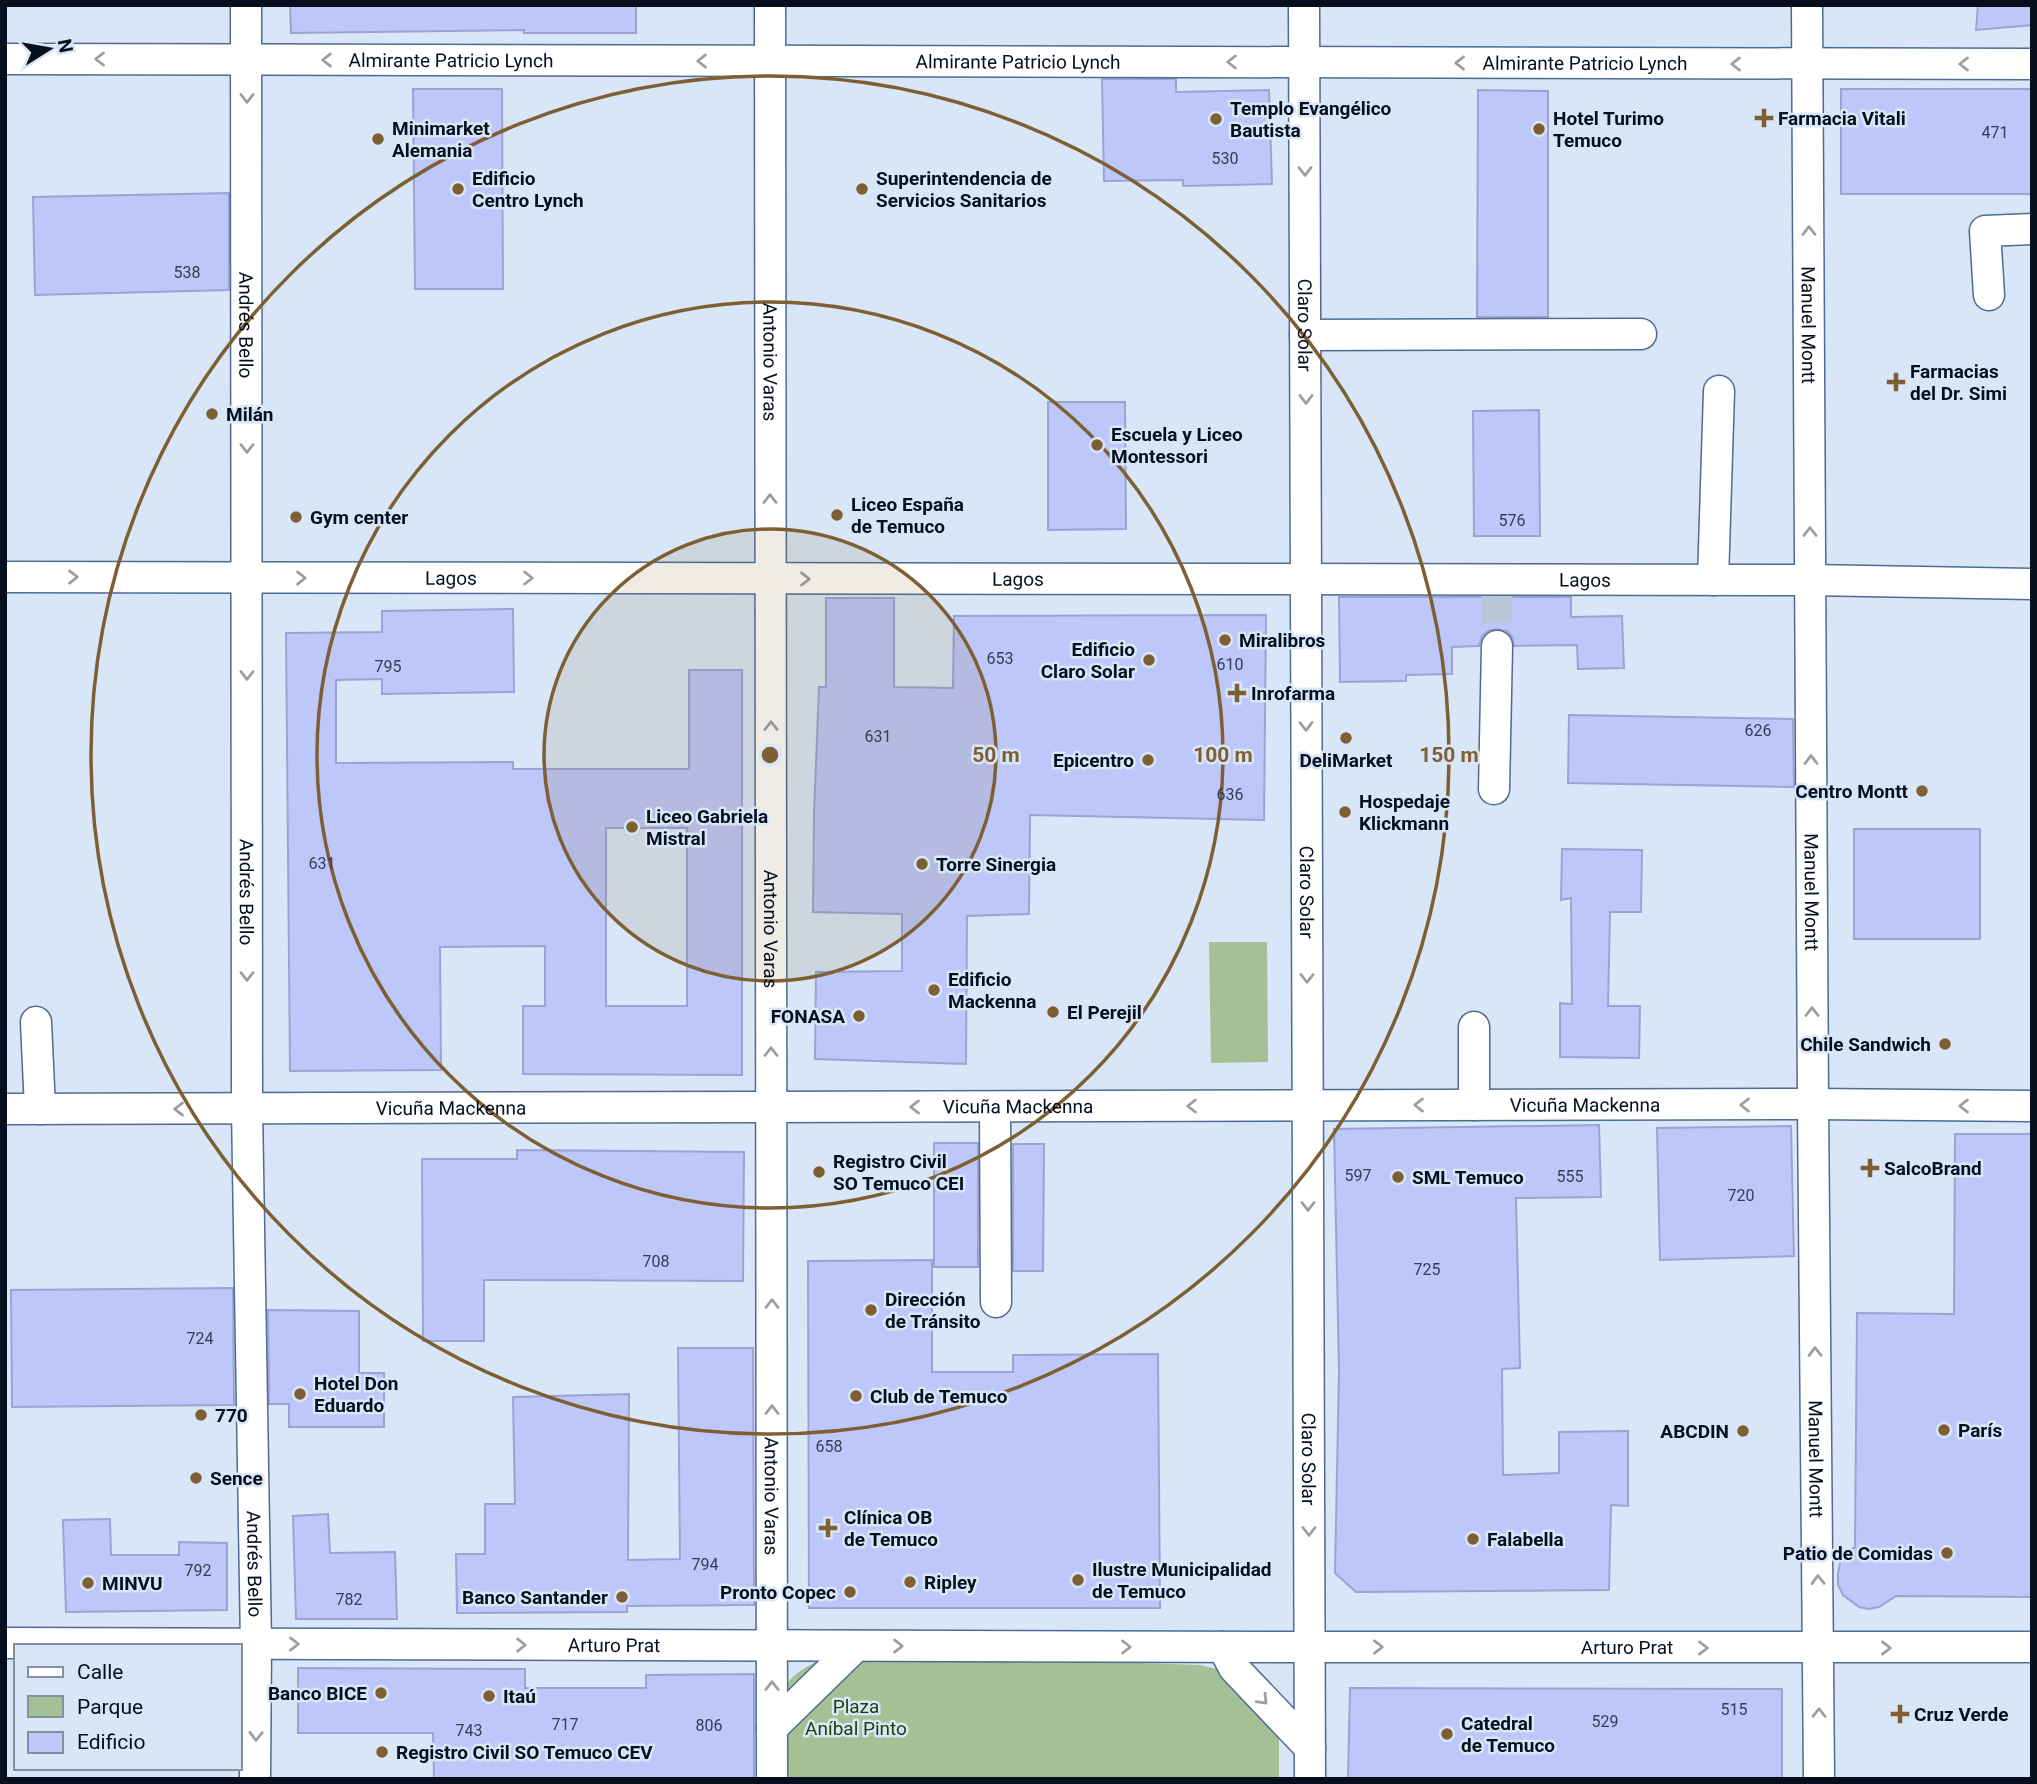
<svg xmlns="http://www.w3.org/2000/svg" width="2037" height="1784" font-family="Roboto,sans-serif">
<rect width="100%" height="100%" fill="#d9e6f8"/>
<!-- green -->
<g fill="#a4c196">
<polygon points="1209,942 1267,942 1268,1062 1211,1063"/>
<path d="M 842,1653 L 1199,1665 L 1217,1669 L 1233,1676 L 1273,1723 L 1279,1738 L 1279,1779 L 779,1779 C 779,1762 776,1708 780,1696 C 788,1672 820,1658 842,1653 Z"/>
</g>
<!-- building -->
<g fill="#bdc7fa" stroke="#9aa4d3" stroke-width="2" fill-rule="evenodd">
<polygon points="290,5 636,5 636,33 524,33 524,30 291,33"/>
<polygon points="1978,5 2032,5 2032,25 1976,30"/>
<polygon points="1102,79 1176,79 1176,92 1269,90 1272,184 1183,186 1183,180 1104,181"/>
<polygon points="413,89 502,89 503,289 415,289"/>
<rect x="1841" y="89" width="191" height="105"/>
<polygon points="1478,90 1548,91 1548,317 1477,317"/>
<polygon points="229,193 229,290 35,295 33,197"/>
<polygon points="1048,402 1125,402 1126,529 1048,530"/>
<polygon points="1539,410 1540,536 1474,536 1473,411"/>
<polygon points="1339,597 1571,597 1571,617 1622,616 1624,668 1578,669 1577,645 1514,646 1512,637 1507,631 1497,629 1488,631 1482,636 1479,646 1452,647 1452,674 1406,675 1406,681 1340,682"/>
<polygon points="826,598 894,598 894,687 953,688 954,616 1266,615 1264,820 1030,815 1029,914 967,916 966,1064 815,1059 816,972 902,971 902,914 813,912 814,814 819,687 826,687"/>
<path d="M 513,609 L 514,692 L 382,694 L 382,679 L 336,680 L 336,763 L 513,762 L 513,769 L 689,769 L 689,670 L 742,670 L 742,1075 L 523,1074 L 523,1006 L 545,1006 L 545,946 L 440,947 L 441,1070 L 290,1071 L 286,633 L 382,632 L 382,611 ZM 606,828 L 687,828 L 687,1006 L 606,1006 Z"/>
<polygon points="1569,715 1793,719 1794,787 1568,783"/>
<rect x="1854" y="829" width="126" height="110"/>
<polygon points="1562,849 1642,850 1641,912 1610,912 1608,1006 1640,1006 1639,1058 1560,1057 1560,1003 1572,1004 1571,898 1561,900"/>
<polygon points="1599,1125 1601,1197 1516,1198 1520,1368 1502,1369 1503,1475 1559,1473 1559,1432 1628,1431 1628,1506 1611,1505 1609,1590 1356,1592 1335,1573 1339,1370 1334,1129"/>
<polygon points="1791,1126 1794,1256 1660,1260 1657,1128"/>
<polygon points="1955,1134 2032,1134 2032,1597 1896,1596 1879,1607 1869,1609 1859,1607 1843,1595 1838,1585 1838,1573 1840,1563 1846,1553 1855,1547 1857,1313 1954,1314"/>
<rect x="934" y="1143" width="44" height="124"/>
<polygon points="1013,1144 1044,1144 1043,1271 1013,1271"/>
<polygon points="517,1150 744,1152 743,1281 484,1280 484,1341 423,1341 422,1159 517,1159"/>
<polygon points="932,1260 932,1372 1013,1372 1013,1355 1158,1354 1160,1608 809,1608 808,1261"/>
<polygon points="233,1288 234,1405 12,1407 11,1290"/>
<polygon points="268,1310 359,1311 359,1373 384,1373 384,1427 289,1427 289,1404 269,1404"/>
<polygon points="678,1348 753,1348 754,1605 627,1606 627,1612 457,1613 456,1554 485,1554 485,1504 515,1504 513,1397 629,1394 628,1560 680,1559"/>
<polygon points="328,1514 330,1553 395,1552 397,1619 296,1619 293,1516"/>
<polygon points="110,1519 111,1555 179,1555 179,1542 227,1543 227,1610 66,1612 63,1520"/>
<polygon points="298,1668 525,1669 525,1688 646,1688 646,1675 754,1674 754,1779 434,1779 433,1733 298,1733"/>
<polygon points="1350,1688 1782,1689 1782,1779 1348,1779"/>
</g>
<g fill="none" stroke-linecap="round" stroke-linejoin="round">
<!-- minor-tunnel -->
<polyline stroke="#b9c6d7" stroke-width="30" stroke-dasharray="30 15" stroke-linecap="butt" points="1497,593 1497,646"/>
<!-- minor casing -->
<g stroke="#4e6b91" stroke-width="33">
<g id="minor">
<path id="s1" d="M 246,5 L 247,1108 L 256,1644 L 255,1779"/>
<path id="s2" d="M 770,5 L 772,1779"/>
<path id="s3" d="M 1304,5 L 1310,1779"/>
<path id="s4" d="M 1807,5 L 1813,1104 L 1819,1779"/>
<path id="s5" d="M 5,59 L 2032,64"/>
<polyline points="1989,295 1985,231 2032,229"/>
<polyline points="1305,335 1641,334"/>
<path id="s6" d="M 5,577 L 1810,580 L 2032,584"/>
<polyline points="1713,580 1719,391"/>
<polyline points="1494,789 1497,646"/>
<polyline points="36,1022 40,1109"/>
<polyline points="1474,1027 1474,1105"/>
<polyline points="995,1107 996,1302"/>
<path id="s7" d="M 5,1109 L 1813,1104 L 2032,1106"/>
<path id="s8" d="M 5,1643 L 1283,1647 L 2032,1647"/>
<polyline points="1223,1647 1234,1668 1310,1748"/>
<polyline points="772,1728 856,1646"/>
</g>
</g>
<!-- minor -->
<use href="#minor" stroke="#fff" stroke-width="30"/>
</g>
<!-- one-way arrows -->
<defs><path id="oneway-chevron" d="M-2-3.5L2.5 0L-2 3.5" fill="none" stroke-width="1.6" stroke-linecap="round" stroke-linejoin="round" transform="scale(1.75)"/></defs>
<g stroke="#9b9fa5">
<use href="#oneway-chevron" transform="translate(100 59) rotate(-180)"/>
<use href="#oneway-chevron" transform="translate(327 60) rotate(-180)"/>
<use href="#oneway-chevron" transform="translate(702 61) rotate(-180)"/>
<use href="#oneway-chevron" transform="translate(1232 62) rotate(-180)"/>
<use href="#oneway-chevron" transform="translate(1460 63) rotate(-180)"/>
<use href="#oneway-chevron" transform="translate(1736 64) rotate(-180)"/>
<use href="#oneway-chevron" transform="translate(1964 64) rotate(-180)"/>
<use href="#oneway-chevron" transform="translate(247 98) rotate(90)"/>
<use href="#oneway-chevron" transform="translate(1305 171) rotate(90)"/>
<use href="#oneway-chevron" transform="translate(1809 231) rotate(-90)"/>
<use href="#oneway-chevron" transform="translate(1306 399) rotate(90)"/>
<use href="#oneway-chevron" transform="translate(247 448) rotate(90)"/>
<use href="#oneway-chevron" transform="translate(770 499) rotate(-90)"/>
<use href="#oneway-chevron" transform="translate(1810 532) rotate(-90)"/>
<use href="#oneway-chevron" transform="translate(73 577)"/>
<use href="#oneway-chevron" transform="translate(301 578)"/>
<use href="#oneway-chevron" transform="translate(528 578)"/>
<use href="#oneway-chevron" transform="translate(805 579)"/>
<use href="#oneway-chevron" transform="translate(247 675) rotate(90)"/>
<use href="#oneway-chevron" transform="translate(771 726) rotate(-90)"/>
<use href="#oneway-chevron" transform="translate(1306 726) rotate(90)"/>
<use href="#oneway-chevron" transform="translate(1811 760) rotate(-90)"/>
<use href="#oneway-chevron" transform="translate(247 976) rotate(90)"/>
<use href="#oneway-chevron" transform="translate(1307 978) rotate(90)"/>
<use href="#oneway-chevron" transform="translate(1812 1012) rotate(-90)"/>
<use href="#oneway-chevron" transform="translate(771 1052) rotate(-90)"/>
<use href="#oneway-chevron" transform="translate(1419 1105) rotate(180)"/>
<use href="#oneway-chevron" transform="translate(1745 1105) rotate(180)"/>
<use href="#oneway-chevron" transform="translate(1192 1106) rotate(180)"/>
<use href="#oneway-chevron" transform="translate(1964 1106) rotate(-180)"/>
<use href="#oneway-chevron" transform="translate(915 1107) rotate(180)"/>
<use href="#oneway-chevron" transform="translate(179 1109) rotate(180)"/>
<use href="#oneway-chevron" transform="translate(1308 1206) rotate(90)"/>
<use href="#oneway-chevron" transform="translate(772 1304) rotate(-90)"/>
<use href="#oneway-chevron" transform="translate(1815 1352) rotate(-91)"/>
<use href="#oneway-chevron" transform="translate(772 1410) rotate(-90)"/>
<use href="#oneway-chevron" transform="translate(1309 1531) rotate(90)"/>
<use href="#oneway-chevron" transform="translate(1818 1580) rotate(-91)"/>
<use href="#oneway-chevron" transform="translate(294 1644)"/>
<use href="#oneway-chevron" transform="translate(521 1645)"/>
<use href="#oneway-chevron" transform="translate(898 1646)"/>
<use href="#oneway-chevron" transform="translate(1126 1647)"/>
<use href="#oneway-chevron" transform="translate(1378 1647)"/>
<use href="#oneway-chevron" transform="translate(1703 1648)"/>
<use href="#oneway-chevron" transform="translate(1886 1648)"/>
<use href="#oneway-chevron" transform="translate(772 1686) rotate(-90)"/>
<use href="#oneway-chevron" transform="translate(1263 1700) rotate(46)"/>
<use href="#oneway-chevron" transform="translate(1819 1713) rotate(-90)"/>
<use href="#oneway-chevron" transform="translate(256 1736) rotate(91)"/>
</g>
<!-- distance rings -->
<circle cx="770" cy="755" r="226" fill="#7d5f33" fill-opacity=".12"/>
<g fill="none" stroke="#7d5f33" stroke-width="3.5">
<circle cx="770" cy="755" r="226"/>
<circle cx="770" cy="755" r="453"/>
<circle cx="770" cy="755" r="679"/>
</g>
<!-- markers -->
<g fill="#7d5f33" stroke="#d9e6f8" stroke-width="2.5">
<path d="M1760.5 107.5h7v7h7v7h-7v7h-7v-7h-7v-7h7z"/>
<circle cx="1216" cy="119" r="7"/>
<circle cx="1539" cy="129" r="7"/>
<circle cx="378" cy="139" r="7"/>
<circle cx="458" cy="189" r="7"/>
<circle cx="862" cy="189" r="7"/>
<path d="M1892.5 371.5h7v7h7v7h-7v7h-7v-7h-7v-7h7z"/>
<circle cx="212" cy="414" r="7"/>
<circle cx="1097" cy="445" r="7"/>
<circle cx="837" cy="515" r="7"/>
<circle cx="296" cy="517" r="7"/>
<circle cx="1225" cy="640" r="7"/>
<circle cx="1149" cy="660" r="7"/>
<path d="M1233.5 682.5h7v7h7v7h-7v7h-7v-7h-7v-7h7z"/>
<circle cx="1346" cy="738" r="7"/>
<circle cx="1148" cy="760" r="7"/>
<circle cx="1922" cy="791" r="7"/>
<circle cx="1345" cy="812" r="7"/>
<circle cx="632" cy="827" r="7"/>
<circle cx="922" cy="864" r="7"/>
<circle cx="934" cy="990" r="7"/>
<circle cx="1053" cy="1012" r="7"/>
<circle cx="859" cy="1016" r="7"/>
<circle cx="1945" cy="1044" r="7"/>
<path d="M1866.5 1157.5h7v7h7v7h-7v7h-7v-7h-7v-7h7z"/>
<circle cx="819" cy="1172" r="7"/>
<circle cx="1398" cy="1177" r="7"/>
<circle cx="871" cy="1310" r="7"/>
<circle cx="300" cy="1394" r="7"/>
<circle cx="856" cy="1396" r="7"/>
<circle cx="201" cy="1415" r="7"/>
<circle cx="1944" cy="1430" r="7"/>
<circle cx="1743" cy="1431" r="7"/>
<circle cx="196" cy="1478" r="7"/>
<path d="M824.5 1517.5h7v7h7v7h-7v7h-7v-7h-7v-7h7z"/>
<circle cx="1473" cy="1539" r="7"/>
<circle cx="1947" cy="1553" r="7"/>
<circle cx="1078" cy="1580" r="7"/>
<circle cx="910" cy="1582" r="7"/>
<circle cx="88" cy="1583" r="7"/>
<circle cx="850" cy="1592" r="7"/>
<circle cx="622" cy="1597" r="7"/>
<circle cx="381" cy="1693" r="7"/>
<circle cx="489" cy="1696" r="7"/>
<path d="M1896.5 1703.5h7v7h7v7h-7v7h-7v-7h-7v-7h7z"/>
<circle cx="1447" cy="1734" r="7"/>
<circle cx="382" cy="1752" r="7"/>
</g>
<g text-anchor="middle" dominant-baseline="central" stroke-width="5" stroke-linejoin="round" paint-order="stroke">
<!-- number labels -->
<g font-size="16" fill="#333d54">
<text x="1995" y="132">471</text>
<text x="1225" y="158">530</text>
<text x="187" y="272">538</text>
<text x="1512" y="520">576</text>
<text x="1000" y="658">653</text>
<text x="1230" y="664">610</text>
<text x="388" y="666">795</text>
<text x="1758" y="730">626</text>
<text x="878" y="736">631</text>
<text x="1230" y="794">636</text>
<text x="322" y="863">631</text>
<text x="1358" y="1175">597</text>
<text x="1570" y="1176">555</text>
<text x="1741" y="1195">720</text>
<text x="656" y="1261">708</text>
<text x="1427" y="1269">725</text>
<text x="200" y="1338">724</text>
<text x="829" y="1446">658</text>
<text x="705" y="1564">794</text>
<text x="198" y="1570">792</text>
<text x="349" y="1599">782</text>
<text x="1734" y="1709">515</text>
<text x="1605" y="1721">529</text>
<text x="565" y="1724">717</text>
<text x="709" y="1725">806</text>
<text x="469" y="1730">743</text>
</g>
<!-- street labels -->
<g font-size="19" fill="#050f1d" stroke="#d9e6f8">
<text stroke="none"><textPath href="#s5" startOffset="446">Almirante Patricio Lynch</textPath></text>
<text stroke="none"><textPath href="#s5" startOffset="1013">Almirante Patricio Lynch</textPath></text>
<text stroke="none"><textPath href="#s5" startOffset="1580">Almirante Patricio Lynch</textPath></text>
<text stroke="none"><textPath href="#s1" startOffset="320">Andrés Bello</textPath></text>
<text stroke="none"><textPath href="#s3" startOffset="320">Claro Solar</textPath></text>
<text stroke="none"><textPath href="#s4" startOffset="320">Manuel Montt</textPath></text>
<text stroke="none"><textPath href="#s2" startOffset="357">Antonio Varas</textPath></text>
<text stroke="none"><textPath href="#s6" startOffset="446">Lagos</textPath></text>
<text stroke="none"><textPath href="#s6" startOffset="1013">Lagos</textPath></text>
<text stroke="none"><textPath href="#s6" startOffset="1580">Lagos</textPath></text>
<text stroke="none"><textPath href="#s1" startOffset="887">Andrés Bello</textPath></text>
<text stroke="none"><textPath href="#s3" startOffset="887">Claro Solar</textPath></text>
<text stroke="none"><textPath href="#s4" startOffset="887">Manuel Montt</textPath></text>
<text stroke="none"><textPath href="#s2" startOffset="924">Antonio Varas</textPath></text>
<text stroke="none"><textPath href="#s7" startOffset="1580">Vicuña Mackenna</textPath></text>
<text stroke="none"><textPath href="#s7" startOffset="1013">Vicuña Mackenna</textPath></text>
<text stroke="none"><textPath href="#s7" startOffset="446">Vicuña Mackenna</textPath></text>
<text stroke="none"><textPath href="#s3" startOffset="1454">Claro Solar</textPath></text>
<text stroke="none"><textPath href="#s4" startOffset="1454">Manuel Montt</textPath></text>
<text stroke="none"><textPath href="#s2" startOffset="1491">Antonio Varas</textPath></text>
<text stroke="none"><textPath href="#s1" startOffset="1559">Andrés Bello</textPath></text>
<text stroke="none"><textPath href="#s8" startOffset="609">Arturo Prat</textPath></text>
<text stroke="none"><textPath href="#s8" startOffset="1622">Arturo Prat</textPath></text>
</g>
<!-- poi labels -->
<g font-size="19" font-weight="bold" fill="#050f1d" stroke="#d9e6f8" text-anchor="start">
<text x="1230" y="108">Templo Evangélico<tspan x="1230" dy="22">Bautista</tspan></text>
<text x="1553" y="118">Hotel Turimo<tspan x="1553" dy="22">Temuco</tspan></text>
<text x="1778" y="118">Farmacia Vitali</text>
<text x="392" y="128">Minimarket<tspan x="392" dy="22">Alemania</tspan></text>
<text x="472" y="178">Edificio<tspan x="472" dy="22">Centro Lynch</tspan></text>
<text x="876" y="178">Superintendencia de<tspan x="876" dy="22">Servicios Sanitarios</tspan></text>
<text x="1910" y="371">Farmacias<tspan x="1910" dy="22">del Dr. Simi</tspan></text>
<text x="226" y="414">Milán</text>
<text x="1111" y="434">Escuela y Liceo<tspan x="1111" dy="22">Montessori</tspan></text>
<text x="851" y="504">Liceo España<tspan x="851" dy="22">de Temuco</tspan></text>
<text x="310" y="517">Gym center</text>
<text x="1239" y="640">Miralibros</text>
<text x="1135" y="649" text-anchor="end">Edificio<tspan x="1135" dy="22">Claro Solar</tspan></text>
<text x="1251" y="693">Inrofarma</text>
<text x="1134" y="760" text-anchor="end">Epicentro</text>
<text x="1346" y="760" text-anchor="middle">DeliMarket</text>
<text x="1908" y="791" text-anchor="end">Centro Montt</text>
<text x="1359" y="801">Hospedaje<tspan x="1359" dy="22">Klickmann</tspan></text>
<text x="646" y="816">Liceo Gabriela<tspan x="646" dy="22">Mistral</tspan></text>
<text x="936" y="864">Torre Sinergia</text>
<text x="948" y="979">Edificio<tspan x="948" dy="22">Mackenna</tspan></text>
<text x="1067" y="1012">El Perejil</text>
<text x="845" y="1016" text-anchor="end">FONASA</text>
<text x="1931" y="1044" text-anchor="end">Chile Sandwich</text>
<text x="833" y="1161">Registro Civil<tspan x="833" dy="22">SO Temuco CEI</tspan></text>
<text x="1884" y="1168">SalcoBrand</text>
<text x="1412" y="1177">SML Temuco</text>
<text x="885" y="1299">Dirección<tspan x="885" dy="22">de Tránsito</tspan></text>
<text x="314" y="1383">Hotel Don<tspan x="314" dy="22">Eduardo</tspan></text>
<text x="870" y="1396">Club de Temuco</text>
<text x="215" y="1415">770</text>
<text x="1958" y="1430">París</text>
<text x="1729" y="1431" text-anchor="end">ABCDIN</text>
<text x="210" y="1478">Sence</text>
<text x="844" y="1517">Clínica OB<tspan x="844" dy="22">de Temuco</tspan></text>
<text x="1487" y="1539">Falabella</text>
<text x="1933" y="1553" text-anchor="end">Patio de Comidas</text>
<text x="1092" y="1569">Ilustre Municipalidad<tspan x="1092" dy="22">de Temuco</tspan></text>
<text x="924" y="1582">Ripley</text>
<text x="102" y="1583">MINVU</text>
<text x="836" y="1592" text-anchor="end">Pronto Copec</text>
<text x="608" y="1597" text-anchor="end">Banco Santander</text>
<text x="367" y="1693" text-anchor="end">Banco BICE</text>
<text x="503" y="1696">Itaú</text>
<text x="1914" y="1714">Cruz Verde</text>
<text x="1461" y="1723">Catedral<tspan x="1461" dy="22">de Temuco</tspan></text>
<text x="396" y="1752">Registro Civil SO Temuco CEV</text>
</g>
<!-- park labels -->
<g font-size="19" fill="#1b3f00" stroke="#d9e6f8">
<text x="856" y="1706">Plaza<tspan x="856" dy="22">Aníbal Pinto</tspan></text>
</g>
</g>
<circle cx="770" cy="755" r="10" fill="#7d5f33" stroke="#d9e6f8" stroke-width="3.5"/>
<g font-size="21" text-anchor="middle" font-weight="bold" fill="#7d5f33" stroke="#d9e6f8" stroke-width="5" stroke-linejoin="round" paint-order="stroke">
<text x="996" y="762">50 m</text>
<text x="1223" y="762">100 m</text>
<text x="1449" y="762">150 m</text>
</g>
<!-- border -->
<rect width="2037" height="1784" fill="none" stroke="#050f1d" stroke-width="14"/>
<!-- legend -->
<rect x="14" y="1644" width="228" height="126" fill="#d9e6f8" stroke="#8490a0" stroke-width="2"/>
<rect x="28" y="1667" width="35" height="10" fill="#ffffff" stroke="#8490a0" stroke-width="2"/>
<text x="77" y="1679" font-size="21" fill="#050f1d">Calle</text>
<rect x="28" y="1696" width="35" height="21" fill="#a4c196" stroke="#8490a0" stroke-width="2"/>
<text x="77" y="1714" font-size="21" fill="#050f1d">Parque</text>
<rect x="28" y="1732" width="35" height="21" fill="#bdc7fa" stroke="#8490a0" stroke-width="2"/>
<text x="77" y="1749" font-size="21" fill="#050f1d">Edificio</text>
<!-- north arrow -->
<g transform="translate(49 49) rotate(79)" stroke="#d9e6f8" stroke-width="5" paint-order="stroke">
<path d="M0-5L12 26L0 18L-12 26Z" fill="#050f1d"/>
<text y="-10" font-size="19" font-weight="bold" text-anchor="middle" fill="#050f1d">N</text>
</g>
</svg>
